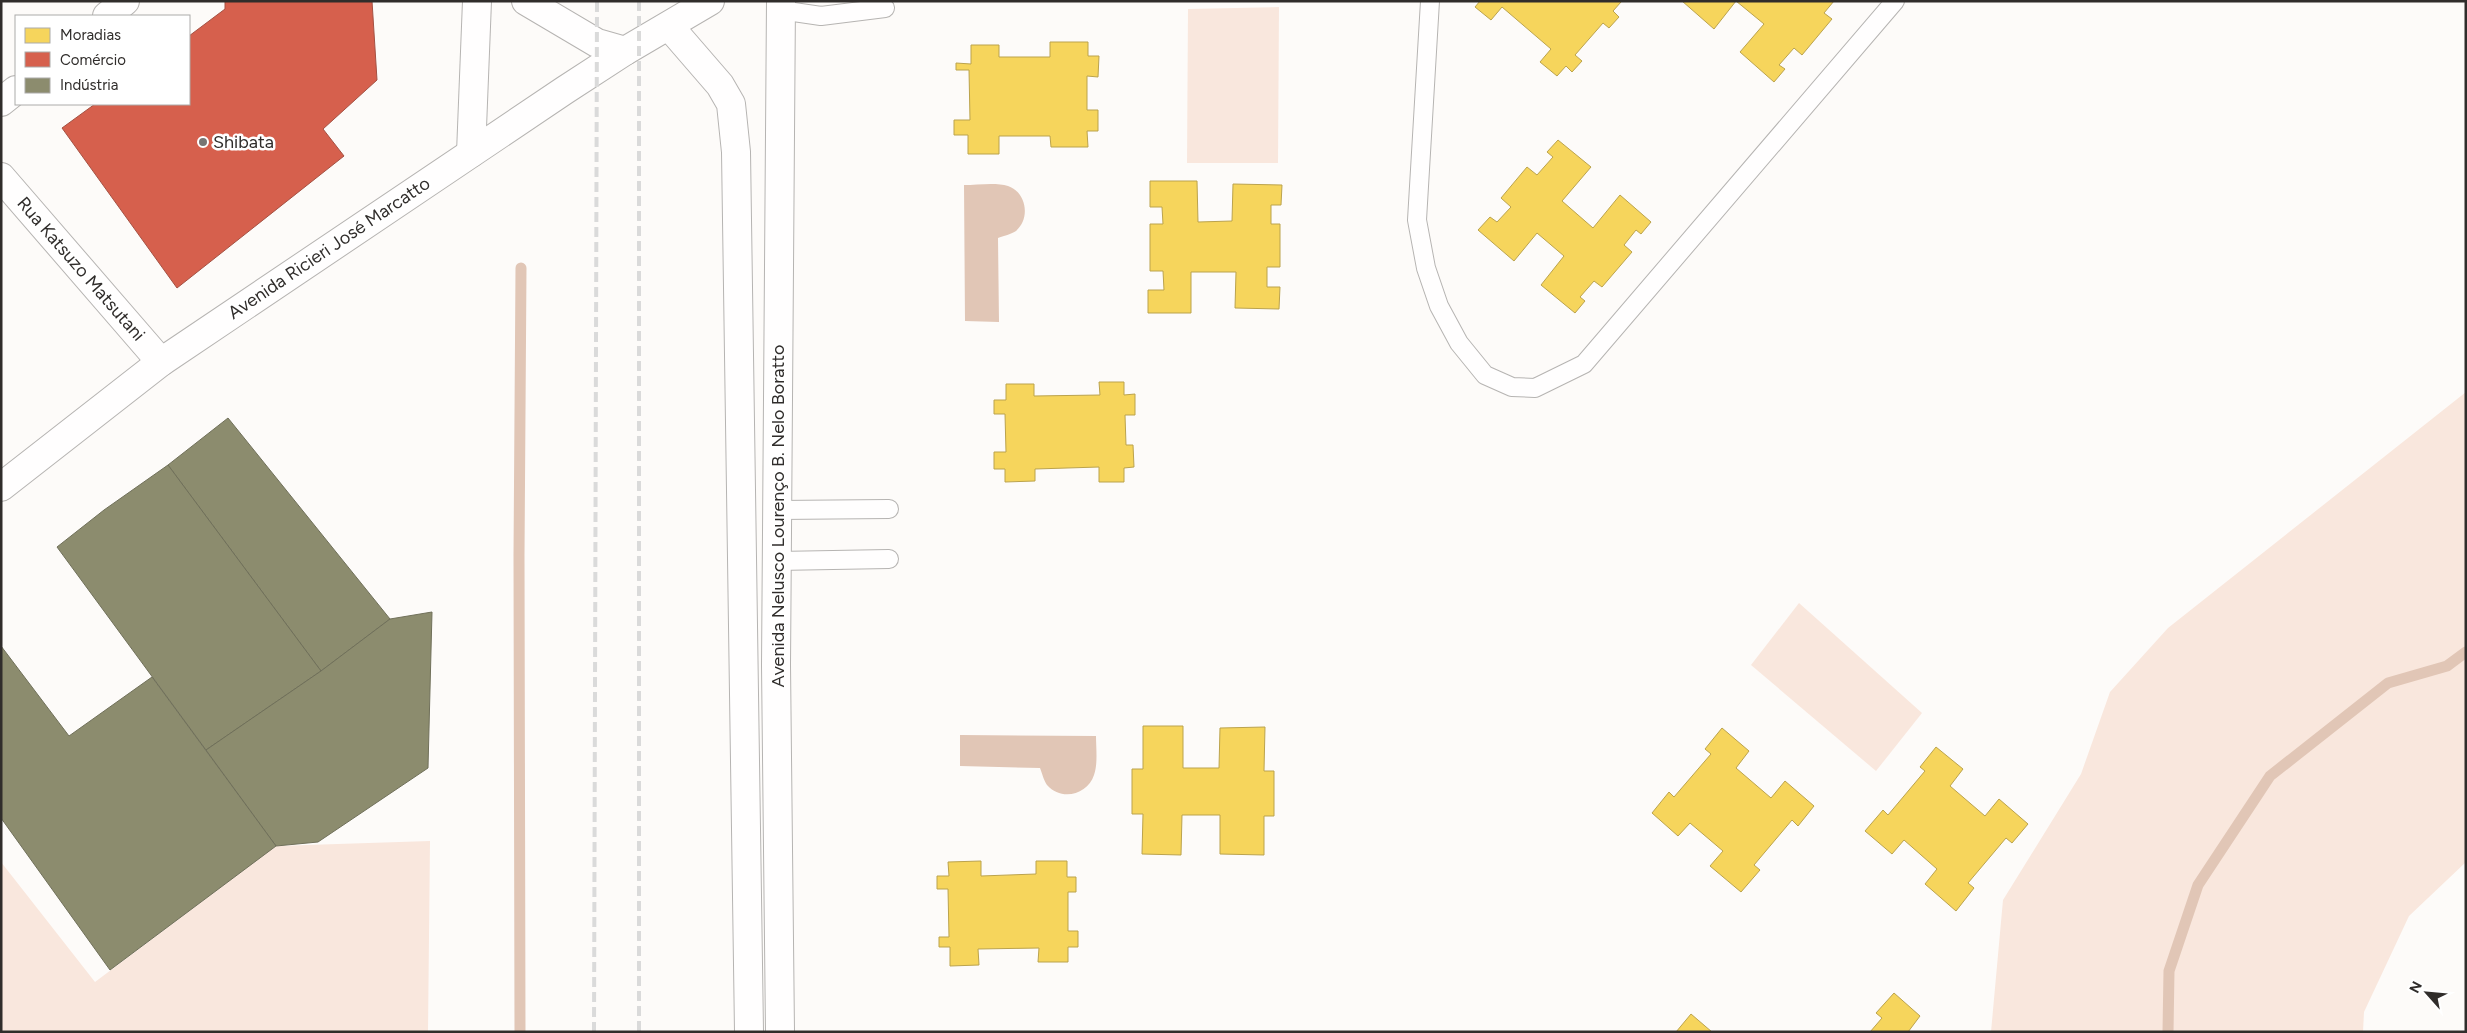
<svg xmlns="http://www.w3.org/2000/svg" width="2467" height="1033" font-family="Figtree,sans-serif">
<rect width="100%" height="100%" fill="#fdfbf9"/>
<!-- green -->
<g fill="#f9e7dd">
<polygon points="1279,7 1278,163 1187,163 1188,9"/>
<polygon points="2466,392 2466,862 2409,916 2364,1012 2363,1032 1991,1032 2003,900 2081,774 2110,692 2168,628"/>
<polygon points="1799,603 1922,713 1876,771 1751,665"/>
<polygon points="430,841 428,1032 1,1032 1,862 95,982 276,846"/>
</g>
<!-- water -->
<g fill="#e1c6b6">
<path d="M 964,185 C 977,185 996,182 1008,186 C 1026,192 1031,218 1016,231 C 1012,234 1003,236 998,238 L 999,322 L 965,321 Z"/>
<path d="M 960,735 L 1096,736 C 1096,748 1098,764 1094,775 C 1088,794 1062,802 1047,785 C 1044,781 1042,773 1040,768 L 960,766 Z"/>
</g>
<!-- homes -->
<g fill="#f6d55c" stroke="#bba34d">
<polygon points="1480,1 1620,1 1621,2 1613,11 1619,17 1609,28 1603,23 1575,55 1582,61 1572,72 1566,66 1557,76 1540,62 1551,49 1502,7 1491,20 1475,7"/>
<polygon points="1682,1 1736,1 1714,29"/>
<polygon points="1736,1 1834,1 1824,13 1832,19 1802,55 1794,48 1779,65 1785,69 1774,82 1740,52 1764,24"/>
<polygon points="1050,42 1088,42 1088,56 1099,56 1098,77 1087,76 1087,110 1098,110 1098,131 1087,131 1088,147 1051,147 1050,136 999,136 999,154 968,154 968,135 954,135 954,120 970,120 969,70 956,70 956,63 971,64 971,45 999,45 999,57 1050,57"/>
<polygon points="1558,140 1591,167 1562,201 1593,228 1620,195 1651,222 1641,234 1636,230 1624,245 1632,252 1602,287 1594,281 1580,297 1585,301 1575,313 1541,285 1564,256 1537,233 1514,261 1478,230 1490,217 1497,222 1511,207 1501,198 1527,167 1537,175 1553,157 1547,152"/>
<polygon points="1150,181 1197,181 1198,222 1232,221 1233,184 1282,185 1281,205 1271,205 1271,224 1280,224 1280,267 1267,267 1267,287 1280,287 1279,309 1235,308 1236,272 1191,272 1191,313 1148,313 1148,290 1164,290 1163,271 1150,271 1150,224 1163,224 1162,207 1150,207"/>
<polygon points="1099,382 1124,382 1124,395 1135,394 1135,415 1125,415 1126,445 1133,445 1134,467 1124,468 1124,482 1099,482 1099,467 1035,469 1035,481 1005,482 1005,469 994,469 994,452 1006,452 1005,414 994,414 994,400 1006,400 1006,384 1034,384 1034,396 1100,395"/>
<polygon points="1143,726 1183,726 1183,768 1219,768 1220,728 1265,727 1264,771 1274,771 1274,816 1264,816 1264,855 1220,854 1220,815 1182,815 1181,855 1142,854 1143,814 1132,814 1132,769 1143,769"/>
<polygon points="1722,728 1749,751 1736,768 1771,798 1785,781 1814,806 1798,826 1792,820 1754,865 1760,870 1741,892 1710,866 1723,851 1690,823 1678,836 1652,813 1669,792 1674,797 1711,754 1705,749"/>
<polygon points="1936,747 1963,769 1950,786 1985,816 1999,799 2028,824 2012,843 2006,838 1968,883 1974,888 1956,911 1925,884 1937,869 1904,840 1892,854 1865,831 1883,810 1888,815 1925,771 1920,767"/>
<polygon points="981,861 981,876 1036,874 1036,861 1067,861 1067,877 1076,877 1076,892 1068,892 1068,931 1078,931 1078,947 1068,947 1068,962 1038,962 1039,948 978,949 979,965 950,966 950,947 939,947 939,937 949,937 948,889 937,889 937,876 949,876 948,862"/>
<polygon points="1894,993 1920,1016 1908,1032 1870,1032 1882,1018 1876,1013"/>
<polygon points="1691,1014 1712,1032 1676,1032"/>
</g>
<!-- shops -->
<polygon fill="#d6604d" stroke="#a45143" points="225,1 372,1 377,80 323,129 344,156 177,288 62,128 95,104 189,104 189,36 225,9"/>
<!-- industry -->
<g fill="#8c8c6e" stroke="#70705a">
<polygon points="228,418 390,619 321,671 168,465"/>
<polygon points="168,465 321,671 206,750 57,547 104,510"/>
<polygon points="432,612 428,768 318,842 276,846 206,750 321,671 390,619"/>
<polygon points="1,646 69,736 152,677 276,846 110,970 1,818"/>
</g>
<g fill="none" stroke-linecap="round" stroke-linejoin="round">
<!-- stream -->
<g stroke="#e1c6b6" stroke-width="11">
<polyline points="520,1032 519,556 521,268"/>
<polyline points="2168,1032 2169,971 2198,885 2270,776 2388,683 2447,666 2466,652"/>
</g>
<!-- lane casing -->
<g stroke="#b6b4b2" stroke-width="20">
<g id="lane">
<polyline points="1430,1 1417,220 1426,268 1439,306 1459,343 1485,375 1512,387 1535,388 1584,364 1895,1"/>
<polyline points="780,10 821,16 885,8"/>
<polyline points="778,510 889,509"/>
<polyline points="777,561 889,559"/>
</g>
</g>
<!-- street casing -->
<g stroke="#b6b4b2" stroke-width="30">
<g id="street">
<polyline points="107,16 125,1"/>
<polyline points="669,26 720,85 731,104 736,152 749,1032"/>
<polyline points="1,102 16,90"/>
<polyline points="1,177 161,362"/>
<polyline points="780,1032 776,665 781,1"/>
</g>
</g>
<!-- secondary casing -->
<g stroke="#b6b4b2" stroke-width="30">
<g id="secondary">
<polyline points="526,1 597,43 625,51"/>
<polyline points="471,153 477,1"/>
<polyline points="1,487 161,362 565,90 625,51 710,1"/>
</g>
</g>
<!-- lane -->
<use href="#lane" stroke="#fffefe" stroke-width="18"/>
<!-- street -->
<use href="#street" stroke="#fffefe" stroke-width="28"/>
<!-- secondary -->
<use href="#secondary" stroke="#fffefe" stroke-width="28"/>
<!-- rail -->
<g stroke="#dadada" stroke-width="4" stroke-dasharray="10 5" stroke-linecap="butt">
<polyline points="639,1 639,1032"/>
<polyline points="594,1032 597,1"/>
</g>
</g>
<!-- markers -->
<circle fill="#787573" stroke="#fff" stroke-width="2" cx="203" cy="142" r="5"/>
<g text-anchor="middle" dominant-baseline="central" stroke-width="5" stroke-linejoin="round" paint-order="stroke">
<!-- poi labels -->
<g font-size="18" fill="#302d2b" stroke="#fff" text-anchor="start">
<text x="213" y="142">Shibata</text>
</g>
<!-- street labels -->
<g font-size="18" fill="#302d2b" stroke="#fff">
<text transform="translate(329 248) rotate(-34)">Avenida Ricieri José Marcatto</text>
<text transform="translate(81 269) rotate(49)">Rua Katsuzo Matsutani</text>
<text transform="translate(778 516) rotate(-90)">Avenida Nelusco Lourenço B. Nelo Boratto</text>
</g>
</g>
<!-- border -->
<rect width="2467" height="1033" fill="none" stroke="#302d2b" stroke-width="5"/>
<!-- legend -->
<rect x="15" y="15" width="175" height="90" fill="#ffffff" stroke="#acabaa"/>
<rect x="25" y="28" width="25" height="15" fill="#f6d55c" stroke="#acabaa"/>
<text x="60" y="40" font-size="15" fill="#302d2b">Moradias</text>
<rect x="25" y="52" width="25" height="15" fill="#d6604d" stroke="#acabaa"/>
<text x="60" y="65" font-size="15" fill="#302d2b">Comércio</text>
<rect x="25" y="78" width="25" height="15" fill="#8c8c6e" stroke="#acabaa"/>
<text x="60" y="90" font-size="15" fill="#302d2b">Indústria</text>
<!-- north arrow -->
<g transform="translate(2427 993) rotate(297)" stroke="#ffffff" stroke-width="4" paint-order="stroke">
<path d="M0-4L9 19L0 12L-9 19Z" fill="#302d2b"/>
<text y="-8" font-size="14" font-weight="bold" text-anchor="middle" fill="#302d2b">N</text>
</g>
</svg>
